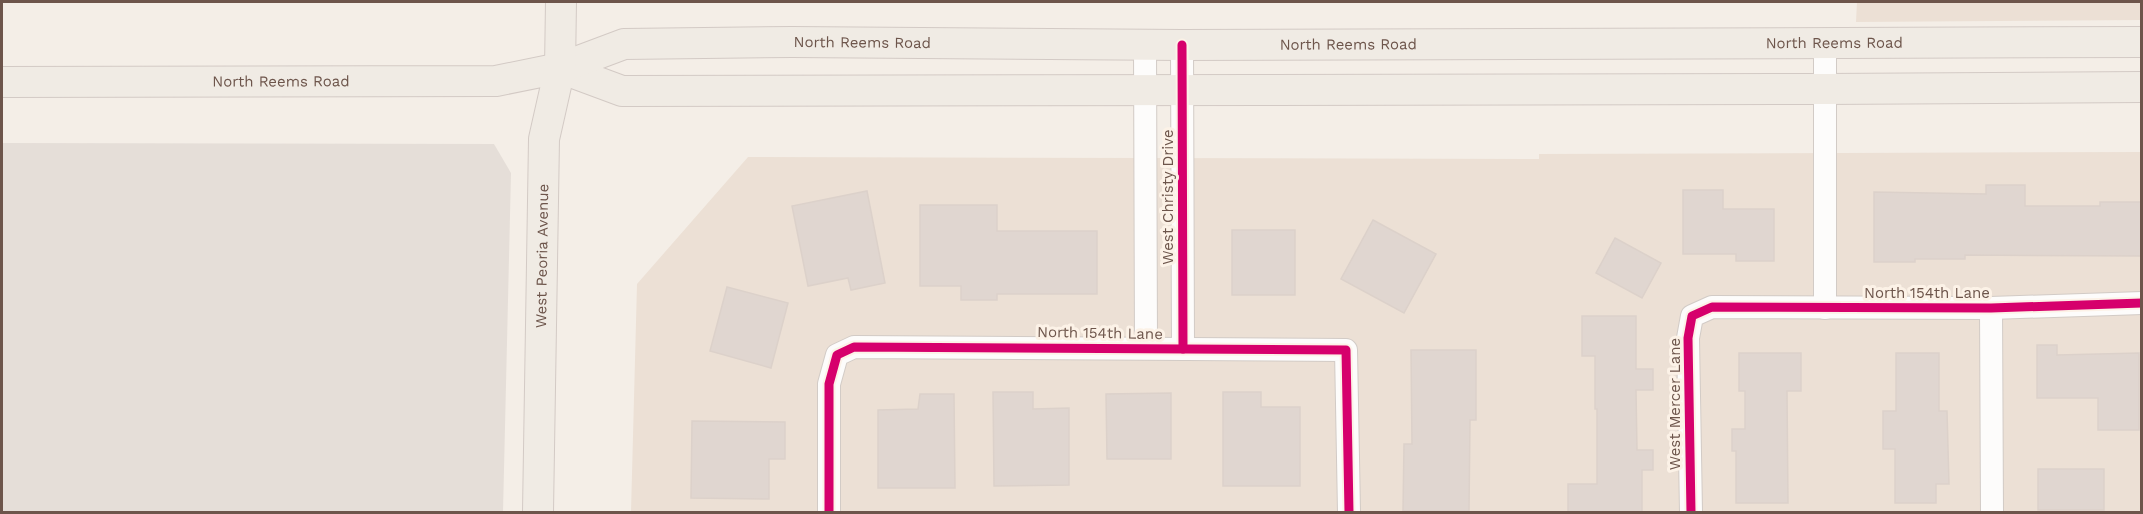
<svg xmlns="http://www.w3.org/2000/svg" width="2143" height="514" font-family="'Work Sans',sans-serif">
<rect width="100%" height="100%" fill="#f4eee7"/>
<!-- residential -->
<g fill="#ece0d5">
<polygon points="1857,2 2141,2 2141,20 1856,22"/>
<polygon points="2141,152 2141,512 631,512 637,284 748,157 1539,159 1539,154"/>
</g>
<!-- industrial -->
<polygon fill="#e5ded8" points="2,143 494,144 511,173 503,512 2,512"/>
<!-- building -->
<g fill="#e0d6d0" stroke="#dcd1ca" stroke-width="1.5">
<polygon points="1986,185 2025,185 2025,206 2100,206 2100,202 2141,202 2141,256 1965,255 1965,259 1915,259 1915,262 1874,262 1874,192 1986,194"/>
<polygon points="1683,190 1723,190 1723,209 1774,209 1774,261 1736,261 1736,254 1683,254"/>
<polygon points="867,191 885,283 851,290 848,278 808,286 792,206"/>
<polygon points="920,205 997,205 997,231 1097,231 1097,294 997,294 997,300 961,300 961,286 920,286"/>
<polygon points="1373,220 1436,254 1404,313 1341,279"/>
<rect x="1232" y="230" width="63" height="65"/>
<polygon points="1615,238 1661,263 1642,298 1596,273"/>
<polygon points="727,287 788,303 771,368 710,351"/>
<polygon points="1582,316 1636,316 1636,369 1653,369 1653,390 1636,390 1637,450 1653,450 1653,470 1642,470 1642,513 1568,513 1568,484 1597,484 1597,409 1595,409 1595,356 1582,356"/>
<polygon points="2037,345 2057,345 2057,355 2139,353 2139,430 2098,430 2098,398 2037,398"/>
<polygon points="1411,350 1476,350 1476,420 1470,420 1469,511 1403,511 1404,444 1412,444"/>
<polygon points="1739,353 1801,353 1801,391 1787,391 1788,503 1736,503 1736,451 1732,451 1732,429 1745,429 1745,391 1739,391"/>
<polygon points="1896,353 1939,353 1939,411 1947,411 1949,484 1936,484 1936,503 1895,503 1895,449 1883,449 1883,411 1896,411"/>
<polygon points="993,392 1033,392 1033,409 1069,408 1069,485 994,486"/>
<polygon points="1223,392 1261,392 1261,407 1300,407 1300,486 1223,486"/>
<polygon points="1171,393 1171,459 1107,459 1106,394"/>
<polygon points="920,394 954,394 955,488 878,488 878,410 918,409"/>
<polygon points="692,421 785,422 785,459 769,459 769,499 691,498"/>
<rect x="2038" y="469" width="66" height="41"/>
</g>
<g fill="none" stroke-linecap="round" stroke-linejoin="round">
<!-- minor casing -->
<g stroke="#d2cbc6" stroke-width="24">
<g id="minor">
<polyline points="1825,44 1825,308"/>
<polyline points="1145,45 1146,348"/>
<polyline points="1182,45 1183,349"/>
<polyline points="1991,308 1992,512"/>
<polyline points="829,512 829,384 837,355 854,347 1346,350 1349,512"/>
<polyline points="1691,512 1688,338 1692,316 1712,307 1991,308 2142,303"/>
</g>
</g>
<!-- major casing -->
<g stroke="#d3cac5" stroke-width="32">
<g id="major">
<polyline points="560,68 622,91 1824,89 2142,87"/>
<path id="s1" d="M 2,82 L 496,81 L 560,68 L 624,44 L 792,42 L 1182,45 L 2142,42"/>
<path id="s2" d="M 538,512 L 544,139 L 560,68 L 561,2"/>
</g>
</g>
<!-- minor -->
<use href="#minor" stroke="#fdfcfb" stroke-width="22"/>
<!-- major -->
<use href="#major" stroke="#f0ebe4" stroke-width="30"/>
<!-- cycleway casing -->
<g stroke="#fcf2e7" stroke-width="13">
<g id="cycleway">
<polyline points="1182,45 1183,349"/>
<polyline points="829,512 829,384 837,355 854,347 1346,350 1349,512"/>
<polyline points="1691,512 1688,338 1692,316 1712,307 1991,308 2142,303"/>
</g>
</g>
<!-- cycleway -->
<use href="#cycleway" stroke="#d6006c" stroke-width="9"/>
</g>
<g text-anchor="middle" dominant-baseline="central" stroke-width="6" stroke-linejoin="round" paint-order="stroke">
<!-- street labels -->
<g font-size="15" fill="#6d554b" stroke="#fcf2e7">
<text stroke="none"><textPath href="#s1" startOffset="866">North Reems Road</textPath></text>
<text stroke="none"><textPath href="#s1" startOffset="1352">North Reems Road</textPath></text>
<text stroke="none"><textPath href="#s1" startOffset="1838">North Reems Road</textPath></text>
<text stroke="none"><textPath href="#s1" startOffset="279">North Reems Road</textPath></text>
<text transform="translate(1168 197) rotate(-90)">West Christy Drive</text>
<text stroke="none"><textPath href="#s2" startOffset="256">West Peoria Avenue</textPath></text>
<text x="1927" y="293">North 154th Lane</text>
<text transform="translate(1100 333) rotate(1)">North 154th Lane</text>
<text transform="translate(1675 404) rotate(-90)">West Mercer Lane</text>
</g>
</g>
<!-- border -->
<rect width="2143" height="514" fill="none" stroke="#6d554b" stroke-width="6"/>
</svg>
